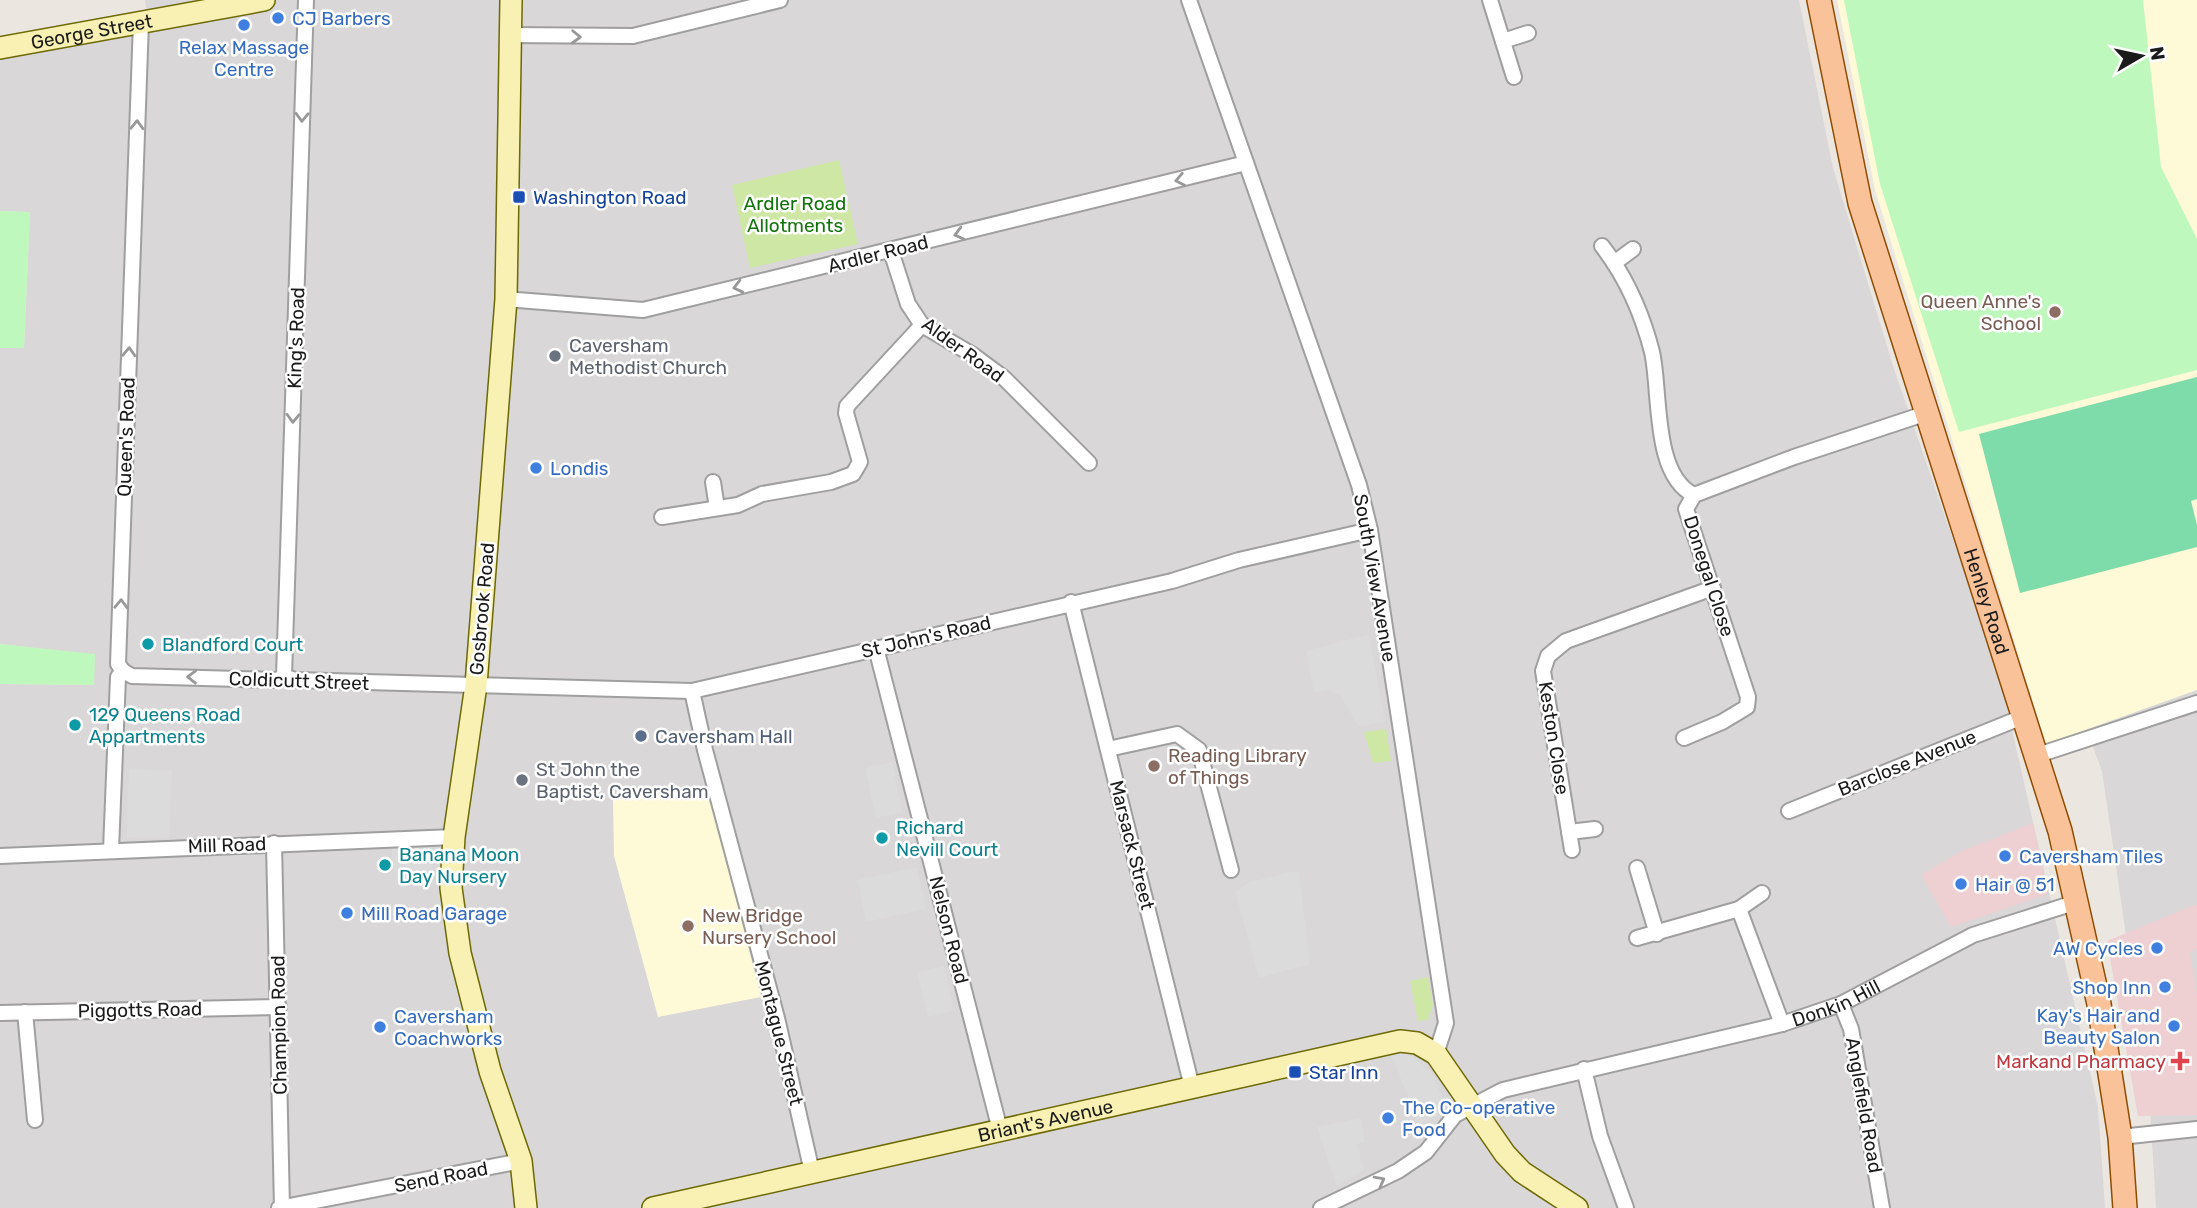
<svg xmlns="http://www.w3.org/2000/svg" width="2197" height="1208" font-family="Rubik,sans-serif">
<rect width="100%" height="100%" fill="#ece6e0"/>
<!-- residential -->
<g fill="#d9d7d8">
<polygon points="145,0 1799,0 1833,168 1894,369 1999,673 2098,1107 2105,1208 0,1208 0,684 93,685 95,655 0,644 0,348 24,348 30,212 0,211 0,49 147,15"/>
<polygon points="2197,555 2197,1208 2156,1208 2149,1092 2102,771 2041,608"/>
</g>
<!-- commercial -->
<g fill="#eecfd2">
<polygon points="2033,823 2048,894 1951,927 1921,875 1962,851"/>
<polygon points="2197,904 2197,948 2190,953 2197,995 2197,1115 2138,1116 2107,941"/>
</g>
<!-- education -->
<g fill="#fef9d7">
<polygon points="1837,0 2197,0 2197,690 2046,744 1875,190"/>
<polygon points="708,788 761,997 658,1017 614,856 613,799"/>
</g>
<!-- grass -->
<g fill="#cfe7a5">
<polygon points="839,160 858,244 750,268 732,185"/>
<polygon points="1386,729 1391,761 1373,763 1364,732"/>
<polygon points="1428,977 1433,1005 1428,1020 1418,1021 1410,981"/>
</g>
<!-- park -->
<g fill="#bff8bc">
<polygon points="1844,0 2143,0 2161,167 2197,239 2197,370 1959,432 1880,184"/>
<polygon points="0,211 30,212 24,348 0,348"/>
<polygon points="0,644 95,654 94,685 0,684"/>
</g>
<!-- pitch -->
<polygon fill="#7edbaa" points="2197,377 2197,499 2191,501 2197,525 2197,547 2020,593 1979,434"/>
<!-- parking -->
<g fill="#dbdbdb">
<polygon points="1369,634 1385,722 1358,726 1340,695 1327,690 1314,693 1306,651"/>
<polygon points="892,762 903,812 876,818 865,768"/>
<polygon points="129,769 172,771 169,838 126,837"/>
<polygon points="391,846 431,852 434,883 401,887 401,881 395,881"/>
<polygon points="917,867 926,909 866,922 857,880"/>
<polygon points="1290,872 1299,872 1310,964 1259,978 1235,891 1250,882"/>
<polygon points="944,966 954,1010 928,1017 917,972"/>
<polygon points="1406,1052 1431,1071 1442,1098 1439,1116 1419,1126 1392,1056"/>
<polygon points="1361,1118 1365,1142 1357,1144 1364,1170 1337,1186 1317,1127"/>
</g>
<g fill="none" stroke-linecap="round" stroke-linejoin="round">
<!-- minor casing -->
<g stroke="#9f9f9f" stroke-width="18">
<g id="minor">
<polyline points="1189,0 1359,485 1370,530 1446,1023 1436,1054"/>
<polyline points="1490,0 1514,77"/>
<polyline points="508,35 633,36 780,0"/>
<polyline points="1503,41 1528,33"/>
<path d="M 1602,246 C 1626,277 1642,313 1652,352 C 1661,391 1652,475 1694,495"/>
<polyline points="891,251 908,304 922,325 973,355 1004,378 1089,463"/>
<polyline points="1614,263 1633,249"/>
<polyline points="506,299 643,310 1246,163"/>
<polyline points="713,482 717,508"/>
<polyline points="662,517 738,505 762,494 831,482 853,474 860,462 846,413 847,406 922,325"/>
<polyline points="1071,602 1192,1087"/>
<polyline points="876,648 1000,1130"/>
<polyline points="123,671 132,676 277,680 284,676 295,680 692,691 1172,581 1239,560 1370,530"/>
<polyline points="284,676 306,0"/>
<polyline points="692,691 705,750 777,1018 812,1172"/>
<polyline points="1684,738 1722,722 1747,707 1748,697 1686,509 1694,495 1794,457 1927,413"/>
<polyline points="1108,749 1177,734 1199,750 1231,870"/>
<polyline points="2038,755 2197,703"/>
<polyline points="1789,811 2025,716"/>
<polyline points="1569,832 1595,829"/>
<polyline points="274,843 282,1208"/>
<polyline points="111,850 118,677 123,671 118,664 141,22"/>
<polyline points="1572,850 1543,671 1548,656 1566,641 1713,588"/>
<polyline points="0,856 454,837"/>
<polyline points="1637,868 1657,934"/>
<polyline points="1762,893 1739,909 1782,1024"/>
<polyline points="1637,938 1739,909"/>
<polyline points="1841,1004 1851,1029 1882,1208"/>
<polyline points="25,1012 35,1120"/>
<polyline points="0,1013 279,1007"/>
<polyline points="1584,1069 1600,1136 1626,1208"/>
<polyline points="2120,1137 2197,1129"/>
<polyline points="279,1208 521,1161"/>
<path id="s1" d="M 1321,1208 L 1398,1171 L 1426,1152 L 1455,1115 L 1503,1090 L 1782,1024 L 1841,1004 L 1973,935 L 2077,902"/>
</g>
</g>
<!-- secondary casing -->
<g stroke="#6d6906" stroke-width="24">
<g id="secondary">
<polyline points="511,0 506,299 476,685 454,837 451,888 460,953 490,1071 521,1161 526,1208"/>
<path id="s2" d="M 0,48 L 264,0"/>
<path id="s3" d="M 653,1208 L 1400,1041 L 1417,1043 L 1436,1054 L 1505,1154 L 1522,1172 L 1577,1208"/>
</g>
</g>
<!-- primary casing -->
<g stroke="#8e4d03" stroke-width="26">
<g id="primary">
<path id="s4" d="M 1819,0 L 1860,203 L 2060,831 L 2099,1004 L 2120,1137 L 2125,1208"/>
</g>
</g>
<!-- minor -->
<use href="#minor" stroke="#fff" stroke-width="14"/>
<!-- secondary -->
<use href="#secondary" stroke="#f8f1b3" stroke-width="21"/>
<!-- primary -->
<use href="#primary" stroke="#fac298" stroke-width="23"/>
</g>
<!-- one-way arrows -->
<defs><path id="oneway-chevron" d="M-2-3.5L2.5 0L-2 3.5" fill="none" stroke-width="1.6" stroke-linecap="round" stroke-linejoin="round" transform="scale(1.75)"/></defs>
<g stroke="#989898">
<use href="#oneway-chevron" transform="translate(576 37) rotate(2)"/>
<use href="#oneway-chevron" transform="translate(302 117) rotate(92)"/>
<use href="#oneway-chevron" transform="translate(137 125) rotate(-88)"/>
<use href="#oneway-chevron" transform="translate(1180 180) rotate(169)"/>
<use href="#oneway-chevron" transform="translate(959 234) rotate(166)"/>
<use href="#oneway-chevron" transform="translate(738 287) rotate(166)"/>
<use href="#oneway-chevron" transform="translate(129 352) rotate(-88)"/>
<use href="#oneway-chevron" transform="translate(293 418) rotate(92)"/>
<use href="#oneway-chevron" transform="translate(121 604) rotate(-88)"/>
<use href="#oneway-chevron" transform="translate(192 677) rotate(-179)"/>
<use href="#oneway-chevron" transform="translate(1380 1181) rotate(-28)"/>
</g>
<!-- markers -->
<g fill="#3f7fe0" stroke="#fff" stroke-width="2.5">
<circle cx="278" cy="18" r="7"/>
<circle cx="244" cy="25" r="7"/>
<circle cx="536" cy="468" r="7"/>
<circle cx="2005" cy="856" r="7"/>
<circle cx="1961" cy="884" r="7"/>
<circle cx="347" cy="913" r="7"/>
<circle cx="2157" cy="948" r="7"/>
<circle cx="2165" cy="987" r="7"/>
<circle cx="2174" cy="1026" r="7"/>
<circle cx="380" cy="1027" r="7"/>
<circle cx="1388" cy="1118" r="7"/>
</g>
<g fill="#1a4fb4" stroke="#fff" stroke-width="2.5">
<rect x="512" y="190" width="14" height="14" rx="3.5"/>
<rect x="1288" y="1065" width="14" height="14" rx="3.5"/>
</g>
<g fill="#8d6e63" stroke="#fff" stroke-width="2.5">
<circle cx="2055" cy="312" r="7"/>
<circle cx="1154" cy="766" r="7"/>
<circle cx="688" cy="926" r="7"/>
</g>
<g fill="#6b7280" stroke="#fff" stroke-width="2.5">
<circle cx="555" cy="356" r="7"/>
<circle cx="522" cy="780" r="7"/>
</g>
<g fill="#0f9aa8" stroke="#fff" stroke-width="2.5">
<circle cx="148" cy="644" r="7"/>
<circle cx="75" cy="725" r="7"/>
<circle cx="882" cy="838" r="7"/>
<circle cx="385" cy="865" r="7"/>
</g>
<circle fill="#5c6f8a" stroke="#fff" stroke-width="2.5" cx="641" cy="736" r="7"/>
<path fill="#e0444e" stroke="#fff" stroke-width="2.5" d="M2176.5 1050.5h7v7h7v7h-7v7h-7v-7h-7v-7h7z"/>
<g text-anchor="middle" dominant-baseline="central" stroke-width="5" stroke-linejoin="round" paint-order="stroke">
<!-- shop labels -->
<g font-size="19" fill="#366cbe" stroke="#fff" text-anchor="start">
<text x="292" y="18">CJ Barbers</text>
<text x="244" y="47" text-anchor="middle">Relax Massage<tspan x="244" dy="22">Centre</tspan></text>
<text x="550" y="468">Londis</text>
<text x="2019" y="856">Caversham Tiles</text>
<text x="1975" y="884">Hair @ 51</text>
<text x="361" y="913">Mill Road Garage</text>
<text x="2143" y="948" text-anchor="end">AW Cycles</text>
<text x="2151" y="987" text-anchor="end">Shop Inn</text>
<text x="2160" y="1015" text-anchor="end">Kay's Hair and<tspan x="2160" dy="22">Beauty Salon</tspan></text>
<text x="394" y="1016">Caversham<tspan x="394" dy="22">Coachworks</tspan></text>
<text x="1402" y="1107">The Co-operative<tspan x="1402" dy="22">Food</tspan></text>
</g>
<!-- street labels -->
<g font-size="19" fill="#1b1b1b" stroke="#fff">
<text stroke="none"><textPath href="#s2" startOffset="93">George Street</textPath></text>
<text transform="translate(878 254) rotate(-14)">Ardler Road</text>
<text transform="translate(296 338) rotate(-88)">King's Road</text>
<text transform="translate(963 350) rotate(36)">Alder Road</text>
<text transform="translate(126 437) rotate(-88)">Queen's Road</text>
<text transform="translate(1709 576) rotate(72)">Donegal Close</text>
<text transform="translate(1375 578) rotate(80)">South View Avenue</text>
<text stroke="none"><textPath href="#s4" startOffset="625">Henley Road</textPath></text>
<text transform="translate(482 609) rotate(-85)">Gosbrook Road</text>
<text transform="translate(926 637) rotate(-13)">St John's Road</text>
<text transform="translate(299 681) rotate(2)">Coldicutt Street</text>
<text transform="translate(1554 738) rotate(81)">Keston Close</text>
<text transform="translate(1907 763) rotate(-22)">Barclose Avenue</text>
<text transform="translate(227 845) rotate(-2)">Mill Road</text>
<text transform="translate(1132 845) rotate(76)">Marsack Street</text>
<text transform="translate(949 930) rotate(76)">Nelson Road</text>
<text stroke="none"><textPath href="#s1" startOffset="565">Donkin Hill</textPath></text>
<text transform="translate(140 1010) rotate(-1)">Piggotts Road</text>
<text transform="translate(279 1025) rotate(-91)">Champion Road</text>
<text transform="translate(779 1033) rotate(76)">Montague Street</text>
<text transform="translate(1864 1105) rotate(80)">Anglefield Road</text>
<text stroke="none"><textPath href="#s3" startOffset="402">Briant's Avenue</textPath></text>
<text transform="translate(441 1177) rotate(-11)">Send Road</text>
</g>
<!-- transit labels -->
<g font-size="19" fill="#164399" stroke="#fff" text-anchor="start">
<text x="533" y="197">Washington Road</text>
<text x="1309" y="1072">Star Inn</text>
</g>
<!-- park labels -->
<g font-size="19" fill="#13740d" stroke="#fff">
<text x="795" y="203">Ardler Road<tspan x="795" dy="22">Allotments</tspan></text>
</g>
<!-- education labels -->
<g font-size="19" fill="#785e54" stroke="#fff" text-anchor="start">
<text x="2041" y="301" text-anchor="end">Queen Anne's<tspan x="2041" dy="22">School</tspan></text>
<text x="1168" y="755">Reading Library<tspan x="1168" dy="22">of Things</tspan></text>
<text x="702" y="915">New Bridge<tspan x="702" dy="22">Nursery School</tspan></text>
</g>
<!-- worship labels -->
<g font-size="19" fill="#5b616d" stroke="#fff" text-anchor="start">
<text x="569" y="345">Caversham<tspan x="569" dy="22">Methodist Church</tspan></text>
<text x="536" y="769">St John the<tspan x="536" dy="22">Baptist, Caversham</tspan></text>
</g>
<!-- culture labels -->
<g font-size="19" fill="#0d838f" stroke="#fff" text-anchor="start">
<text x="162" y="644">Blandford Court</text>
<text x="89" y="714">129 Queens Road<tspan x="89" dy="22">Appartments</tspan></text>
<text x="896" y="827">Richard<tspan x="896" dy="22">Nevill Court</tspan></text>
<text x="399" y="854">Banana Moon<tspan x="399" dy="22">Day Nursery</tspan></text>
</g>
<!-- service labels -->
<g font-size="19" fill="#4e5e75" stroke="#fff" text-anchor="start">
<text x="655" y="736">Caversham Hall</text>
</g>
<!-- health labels -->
<g font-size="19" fill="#be3a42" stroke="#fff" text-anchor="end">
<text x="2166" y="1061">Markand Pharmacy</text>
</g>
</g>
<!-- north arrow -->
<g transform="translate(2141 56) rotate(81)" stroke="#ffffff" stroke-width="5" paint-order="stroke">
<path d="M0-5L12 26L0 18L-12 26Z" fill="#1b1b1b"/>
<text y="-10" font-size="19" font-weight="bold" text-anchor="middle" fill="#1b1b1b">N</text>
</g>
</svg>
